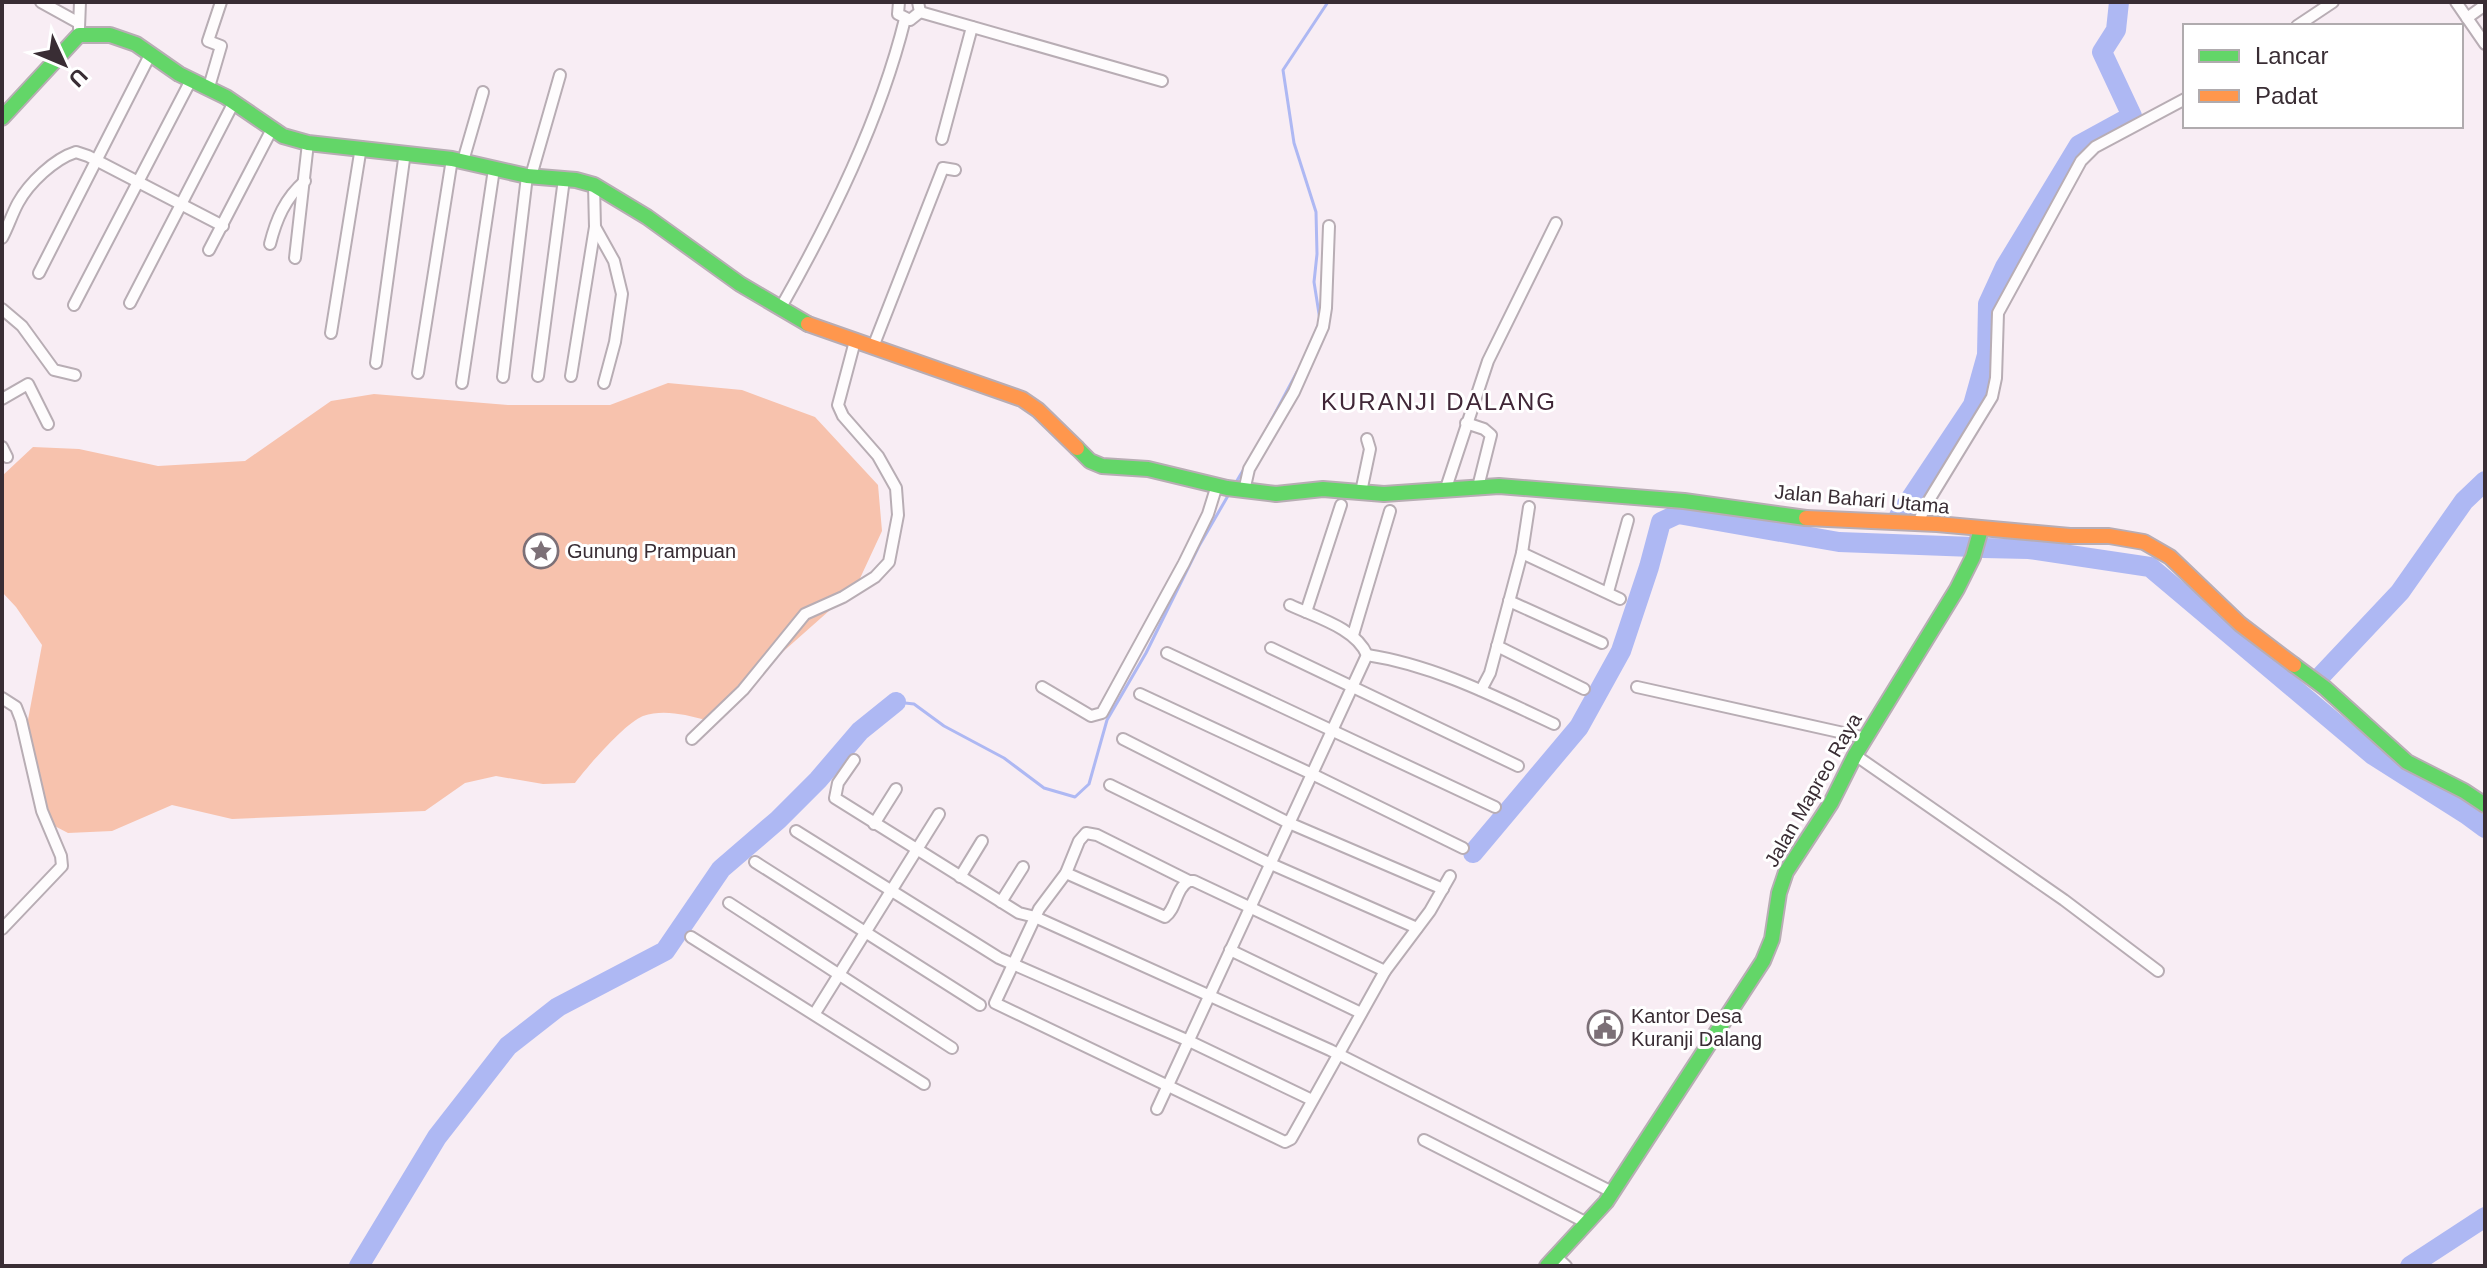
<svg xmlns="http://www.w3.org/2000/svg" width="2487" height="1268" font-family="Helvetica,sans-serif">
<rect width="100%" height="100%" fill="#f8edf4"/>
<!-- forest -->
<path fill="#f7c2ad" d="M 668,383 L 742,390 L 815,417 L 878,485 L 882,531 L 856,587 L 706,720 C 686,715 664,709 643,716 C 625,723 587,767 575,783 L 543,784 L 496,776 L 465,783 L 425,811 L 232,819 L 172,805 L 112,831 L 68,833 L 47,822 L 27,725 L 42,645 L 16,607 L 2,592 L 2,476 L 33,447 L 79,449 L 158,466 L 245,461 L 331,401 L 374,394 L 508,405 L 610,405 Z"/>
<g fill="none" stroke-linecap="round" stroke-linejoin="round">
<!-- stream -->
<g stroke="#aeb8f3" stroke-width="3">
<polyline points="1314,336 1320,320 1314,282 1317,254 1316,212 1294,143 1283,70 1328,2"/>
<polyline points="1265,432 1297,372"/>
<polyline points="1235,484 1245,467"/>
<polyline points="896,702 914,704 944,726 1004,758 1044,788 1075,797 1089,784 1107,720 1146,653 1199,546 1229,494"/>
</g>
<!-- river -->
<g stroke="#aeb8f3" stroke-width="20">
<polyline points="1899,516 1973,405 1987,355 1988,304 2005,267 2079,145 2132,116 2102,52 2116,30 2119,2"/>
<polyline points="1983,548 2029,549 2150,567 2373,755 2466,814 2485,828"/>
<polyline points="2318,679 2400,592 2464,501 2485,481"/>
<polyline points="1473,853 1579,727 1621,651 1649,567 1661,522 1678,514 1839,542 1973,547"/>
<polyline points="359,1266 437,1137 508,1046 558,1007 665,951 721,869 778,820 818,780 860,731 896,702"/>
<polyline points="2410,1266 2485,1217"/>
</g>
<!-- street casing -->
<g stroke="#b8adb4" stroke-width="14">
<g id="street">
<polyline points="41,2 79,23"/>
<polyline points="899,2 898,14 910,20 920,12 918,2"/>
<polyline points="2456,2 2485,44"/>
<polyline points="920,12 1162,81"/>
<polyline points="2467,18 2485,5"/>
<polyline points="2297,26 2333,2"/>
<polyline points="79,28 80,2"/>
<polyline points="209,87 221,46 208,41 221,2"/>
<polyline points="942,139 972,27"/>
<polyline points="463,161 483,92"/>
<polyline points="531,176 560,75"/>
<polyline points="594,185 595,227 614,261 622,294 615,342 604,383"/>
<path d="M 2,238 C 8,227 12,214 18,203 C 29,183 54,159 76,152 L 88,156 L 223,226"/>
<path d="M 270,244 C 276,220 285,198 305,181"/>
<polyline points="209,250 272,129"/>
<polyline points="295,258 308,143"/>
<polyline points="39,273 151,53"/>
<polyline points="130,303 234,102"/>
<polyline points="74,305 191,80"/>
<polyline points="2,309 22,326 54,370 75,375"/>
<path d="M 780,309 C 831,219 880,120 905,19"/>
<polyline points="331,333 361,147"/>
<polyline points="873,347 943,168 955,170"/>
<polyline points="376,363 405,152"/>
<polyline points="418,373 452,159"/>
<polyline points="538,376 564,179"/>
<polyline points="571,376 595,227"/>
<polyline points="503,377 527,176"/>
<polyline points="462,383 494,169"/>
<polyline points="2,399 28,384 48,424"/>
<polyline points="1466,423 1484,429 1491,435 1478,487"/>
<polyline points="2,447 7,457"/>
<polyline points="1244,491 1249,469 1294,392 1323,327 1326,308 1329,226"/>
<polyline points="1445,491 1488,361 1556,223"/>
<polyline points="1361,492 1370,449 1367,439"/>
<polyline points="1918,523 1926,505 1992,397 1996,378 1998,313 2081,161 2095,147 2185,99"/>
<polyline points="1522,553 1620,599"/>
<polyline points="1608,592 1628,520"/>
<polyline points="1509,601 1602,643"/>
<path d="M 1290,605 C 1315,617 1356,628 1367,655"/>
<polyline points="1306,612 1341,505"/>
<polyline points="1353,635 1390,511"/>
<polyline points="1497,646 1584,689"/>
<polyline points="1271,648 1518,766"/>
<polyline points="1167,653 1495,807"/>
<polyline points="1042,687 1091,716 1102,713 1184,563 1208,514 1217,485"/>
<polyline points="1637,687 1866,738"/>
<polyline points="1481,690 1490,673 1522,553 1529,507"/>
<polyline points="1140,694 1312,774 1463,848"/>
<polyline points="2,698 16,707 21,720 42,811 61,856 62,866 2,929"/>
<polyline points="692,739 743,690 805,614 843,597 875,577 889,562 898,515 896,488 878,456 843,416 838,405 855,341"/>
<polyline points="1123,739 1289,823 1443,889"/>
<polyline points="1855,755 2064,900 2158,971"/>
<polyline points="854,760 838,783 835,798 1019,913 1035,917 1330,1050 1612,1192"/>
<polyline points="1110,785 1271,864 1417,928"/>
<polyline points="874,824 896,789"/>
<polyline points="796,831 999,958 1189,1041 1312,1100"/>
<polyline points="755,862 980,1005"/>
<path d="M 1066,873 L 1165,917 C 1177,908 1175,889 1189,881 L 1194,881 L 1385,971"/>
<polyline points="960,877 982,841"/>
<polyline points="1189,881 1097,835 1086,833 1079,841 1066,873 1039,909 995,1003 1285,1142 1291,1139 1295,1132 1385,971 1430,911 1450,876"/>
<polyline points="1001,902 1023,867"/>
<polyline points="729,903 952,1048"/>
<polyline points="691,937 924,1084"/>
<polyline points="1230,950 1361,1013"/>
<polyline points="815,1013 939,814"/>
<path d="M 1157,1109 L 1367,655 C 1433,665 1494,696 1554,724"/>
<polyline points="1424,1140 1587,1223"/>
<polyline points="1555,1256 1566,1266"/>
</g>
</g>
<!-- fast casing -->
<g stroke="#b8adb4" stroke-width="18">
<g id="fast">
<polyline points="2,118 79,35 110,35 136,44 179,74 226,97 283,136 308,143 452,159 527,176 576,180 594,185 647,217 740,284 808,324"/>
<polyline points="1077,448 1090,461 1102,466 1148,469 1227,488 1276,494 1323,489 1384,494 1499,486 1684,501 1806,518"/>
<polyline points="2294,665 2325,688 2407,762 2464,791 2485,805"/>
<polyline points="1547,1266 1606,1202 1763,961 1772,939 1779,893 1786,872 1831,803 1855,755 1957,589 1973,557 1981,529"/>
</g>
</g>
<!-- slow casing -->
<g stroke="#b8adb4" stroke-width="18">
<g id="slow">
<polyline points="808,324 1022,399 1038,410 1077,448"/>
<polyline points="1806,518 1937,524 2070,536 2109,536 2144,542 2170,557 2240,624 2294,665"/>
</g>
</g>
<!-- street -->
<use href="#street" stroke="#fefcfd" stroke-width="10"/>
<!-- fast -->
<use href="#fast" stroke="#63d668" stroke-width="14"/>
<!-- slow -->
<use href="#slow" stroke="#ff974d" stroke-width="14"/>
</g>
<!-- icons -->
<defs>
<g id="sight-ring" transform="scale(1.8)"><circle r="9.5" fill="#fff" stroke="#7c7077" stroke-width="1.5"/><path d="M0-6L1.8-2.2L6-1.7L2.9 1.2L3.7 5.4L0 3.3L-3.7 5.4L-2.9 1.2L-6-1.7L-1.8-2.2Z" fill="#7c7077"/></g>
<g id="civic-ring" transform="scale(1.8)"><circle r="9.5" fill="#fff" stroke="#7c7077" stroke-width="1.5"/><path d="M-.6-6.5H3V-4.5H.6V-3L4-1V1h2V6H-6V1h2V-1L-.6-3ZM-1.2 2.5V6h2.4V2.5Z" fill="#7c7077"/></g>
</defs>
<g fill-rule="evenodd">
<use href="#sight-ring" x="541" y="551"/>
<use href="#civic-ring" x="1605" y="1028"/>
</g>
<g text-anchor="middle" dominant-baseline="central" stroke-width="6" stroke-linejoin="round" paint-order="stroke">
<!-- street labels -->
<g font-size="20" fill="#392d34" stroke="#fff">
<text transform="translate(1862 499) rotate(5)">Jalan Bahari Utama</text>
<text transform="translate(1813 790) rotate(-60)">Jalan Mapreo Raya</text>
</g>
<!-- poi labels -->
<g font-size="20" fill="#392d34" stroke="#fff" text-anchor="start">
<text x="567" y="551">Gunung Prampuan</text>
<text x="1631" y="1016">Kantor Desa<tspan x="1631" dy="23">Kuranji Dalang</tspan></text>
</g>
<!-- quarter labels -->
<g font-size="24" letter-spacing="2" fill="#402737" stroke="#fff">
<text x="1439" y="401">KURANJI DALANG</text>
</g>
</g>
<!-- border -->
<rect width="2487" height="1268" fill="none" stroke="#392d34" stroke-width="8"/>
<!-- legend -->
<rect x="2183" y="24" width="280" height="104" fill="#ffffff" stroke="#b0abae" stroke-width="2"/>
<rect x="2199" y="50" width="40" height="12" fill="#63d668" stroke="#b0abae" stroke-width="2"/>
<text x="2255" y="64" font-size="24" fill="#392d34">Lancar</text>
<rect x="2199" y="90" width="40" height="12" fill="#ff974d" stroke="#b0abae" stroke-width="2"/>
<text x="2255" y="104" font-size="24" fill="#392d34">Padat</text>
<!-- north arrow -->
<g transform="translate(64 64) rotate(134)" stroke="#ffffff" stroke-width="6" paint-order="stroke">
<path d="M0-6L14 30L0 20L-14 30Z" fill="#392d34"/>
<text y="-12" font-size="22" font-weight="bold" text-anchor="middle" fill="#392d34">U</text>
</g>
</svg>
